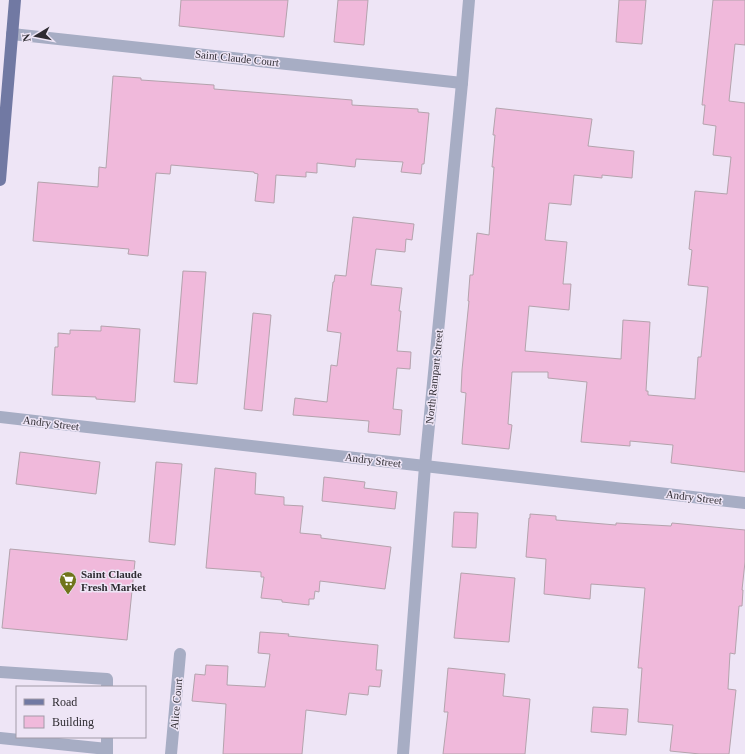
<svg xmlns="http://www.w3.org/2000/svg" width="745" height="754" font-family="Georgia,serif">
<rect width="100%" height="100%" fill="#eee5f6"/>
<!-- building -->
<g fill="#f0b9db" stroke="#b4a3ad">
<polygon points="181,0 288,0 284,37 179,26"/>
<polygon points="338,0 368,0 364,45 334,42"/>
<polygon points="619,0 646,0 642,44 616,42"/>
<polygon points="713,0 745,0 745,45 735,44 729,101 745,103 745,472 671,463 673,445 630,441 630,446 581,442 587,382 548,378 548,372 512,372 508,424 512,425 509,449 462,444 466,393 461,392 462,370 469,301 468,301 470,275 473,275 477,233 489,235 494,167 492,167 495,135 493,135 496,108 592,119 588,146 634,151 632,178 602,175 602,178 574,175 571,205 549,203 545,240 567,242 563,284 571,284 569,310 529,306 525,351 621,359 623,320 650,322 646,391 648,391 648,395 695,399 698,357 701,357 708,287 688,285 692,250 689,249 695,191 727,194 731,157 713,155 716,126 703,124 705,105 702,105"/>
<polygon points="113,76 141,78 141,80 214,85 214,89 352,100 352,105 418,109 418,112 429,113 424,164 422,164 421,174 401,172 403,162 356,159 355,167 317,163 317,173 306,172 306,177 276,175 274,203 255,201 258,174 254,173 254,172 171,165 170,174 156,173 148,256 128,254 129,249 33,241 38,182 98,187 99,167 106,168"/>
<polygon points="353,217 414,224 412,240 406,239 405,252 376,249 371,285 402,288 399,311 401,311 397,351 411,352 410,369 397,368 393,409 402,410 400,435 368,432 369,421 293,415 295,398 327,402 331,365 337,366 341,333 327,331 333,282 334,282 335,275 346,276"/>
<polygon points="183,271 206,272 197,384 174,382"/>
<polygon points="253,313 271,315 262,411 244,409"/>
<polygon points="101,326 140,329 135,402 96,399 96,397 52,395 55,347 58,347 58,333 70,334 70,330 101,331"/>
<polygon points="20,452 100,462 96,494 16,484"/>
<polygon points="156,462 182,464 175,545 149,542"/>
<polygon points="215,468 256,473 255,494 284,497 284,505 303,506 300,533 321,535 321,538 391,547 385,589 320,581 319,592 315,591 314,599 309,599 309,605 282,602 282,600 261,598 264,577 261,577 261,572 206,568"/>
<polygon points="324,477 365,482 364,488 397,492 395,509 322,501"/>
<polygon points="454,512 478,513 476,548 452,547"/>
<polygon points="530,514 556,516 556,520 616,525 616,523 671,526 672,523 745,530 745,562 742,590 743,590 742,606 739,606 735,654 730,653 728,689 736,690 729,754 700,754 670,751 673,725 638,722 642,668 638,668 645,588 591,584 590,599 544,594 546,559 526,557 529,518 530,518"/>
<polygon points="10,549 135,561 127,640 2,628"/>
<polygon points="461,573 515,578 509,642 454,638"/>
<polygon points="260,632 289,634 288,636 378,645 376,670 382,670 380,687 369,686 368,695 349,693 346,715 306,710 302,754 223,754 226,704 192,701 195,674 205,675 206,665 228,666 227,685 265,687 270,654 258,653"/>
<polygon points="448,668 505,674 503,696 530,699 525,754 443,754 448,712 444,712"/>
<polygon points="593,707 628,709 626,735 591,732"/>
</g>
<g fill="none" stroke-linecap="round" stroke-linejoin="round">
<!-- minor -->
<g stroke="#a7adc4" stroke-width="12">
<polyline points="12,34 462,83"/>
<polyline points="0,417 745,503"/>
<polyline points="0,672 107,679 107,687"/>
<polyline points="0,738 107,749"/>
<polyline points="107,754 107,737"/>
<polyline points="171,754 180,654"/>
<polyline points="403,754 425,466 462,83 469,0"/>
</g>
<!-- major -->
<polyline stroke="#7179a3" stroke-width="12" points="0,180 15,0"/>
</g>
<!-- icons -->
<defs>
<g id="supermarket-pin" transform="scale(0.9)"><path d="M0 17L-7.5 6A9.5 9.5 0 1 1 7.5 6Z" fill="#70741b" stroke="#eee5f6"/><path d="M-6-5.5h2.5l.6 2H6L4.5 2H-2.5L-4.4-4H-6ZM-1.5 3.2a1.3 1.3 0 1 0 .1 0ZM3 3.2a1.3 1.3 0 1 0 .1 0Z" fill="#fff"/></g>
</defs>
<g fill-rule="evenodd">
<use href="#supermarket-pin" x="68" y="580"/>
</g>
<g text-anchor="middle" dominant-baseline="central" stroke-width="3" stroke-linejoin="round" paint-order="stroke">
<!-- street labels -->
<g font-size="11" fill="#2f2c32" stroke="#eee5f6">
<text transform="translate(237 58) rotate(6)">Saint Claude Court</text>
<text transform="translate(434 377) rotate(-84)">North Rampart Street</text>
<text transform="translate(51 423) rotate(7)">Andry Street</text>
<text transform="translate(373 460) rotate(7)">Andry Street</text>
<text transform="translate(694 497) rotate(7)">Andry Street</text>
<text transform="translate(176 704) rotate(-85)">Alice Court</text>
</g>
<!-- poi labels -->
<g font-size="11" font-weight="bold" fill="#2f2c32" stroke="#eee5f6" text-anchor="start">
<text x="81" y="574">Saint Claude<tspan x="81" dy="13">Fresh Market</tspan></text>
</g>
</g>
<!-- legend -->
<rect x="16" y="686" width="130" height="52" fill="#eee5f6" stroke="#a29ba8"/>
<rect x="24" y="699" width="20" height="6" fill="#7179a3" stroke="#a29ba8"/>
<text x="52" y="706" font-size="12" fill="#2f2c32">Road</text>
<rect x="24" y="716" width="20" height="12" fill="#f0b9db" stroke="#a29ba8"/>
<text x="52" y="726" font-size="12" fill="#2f2c32">Building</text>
<!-- north arrow -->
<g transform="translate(36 36) rotate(260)" stroke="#eee5f6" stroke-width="3" paint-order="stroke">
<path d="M0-3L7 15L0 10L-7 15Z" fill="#2f2c32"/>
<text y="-6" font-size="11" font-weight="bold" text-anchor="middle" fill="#2f2c32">N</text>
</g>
</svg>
